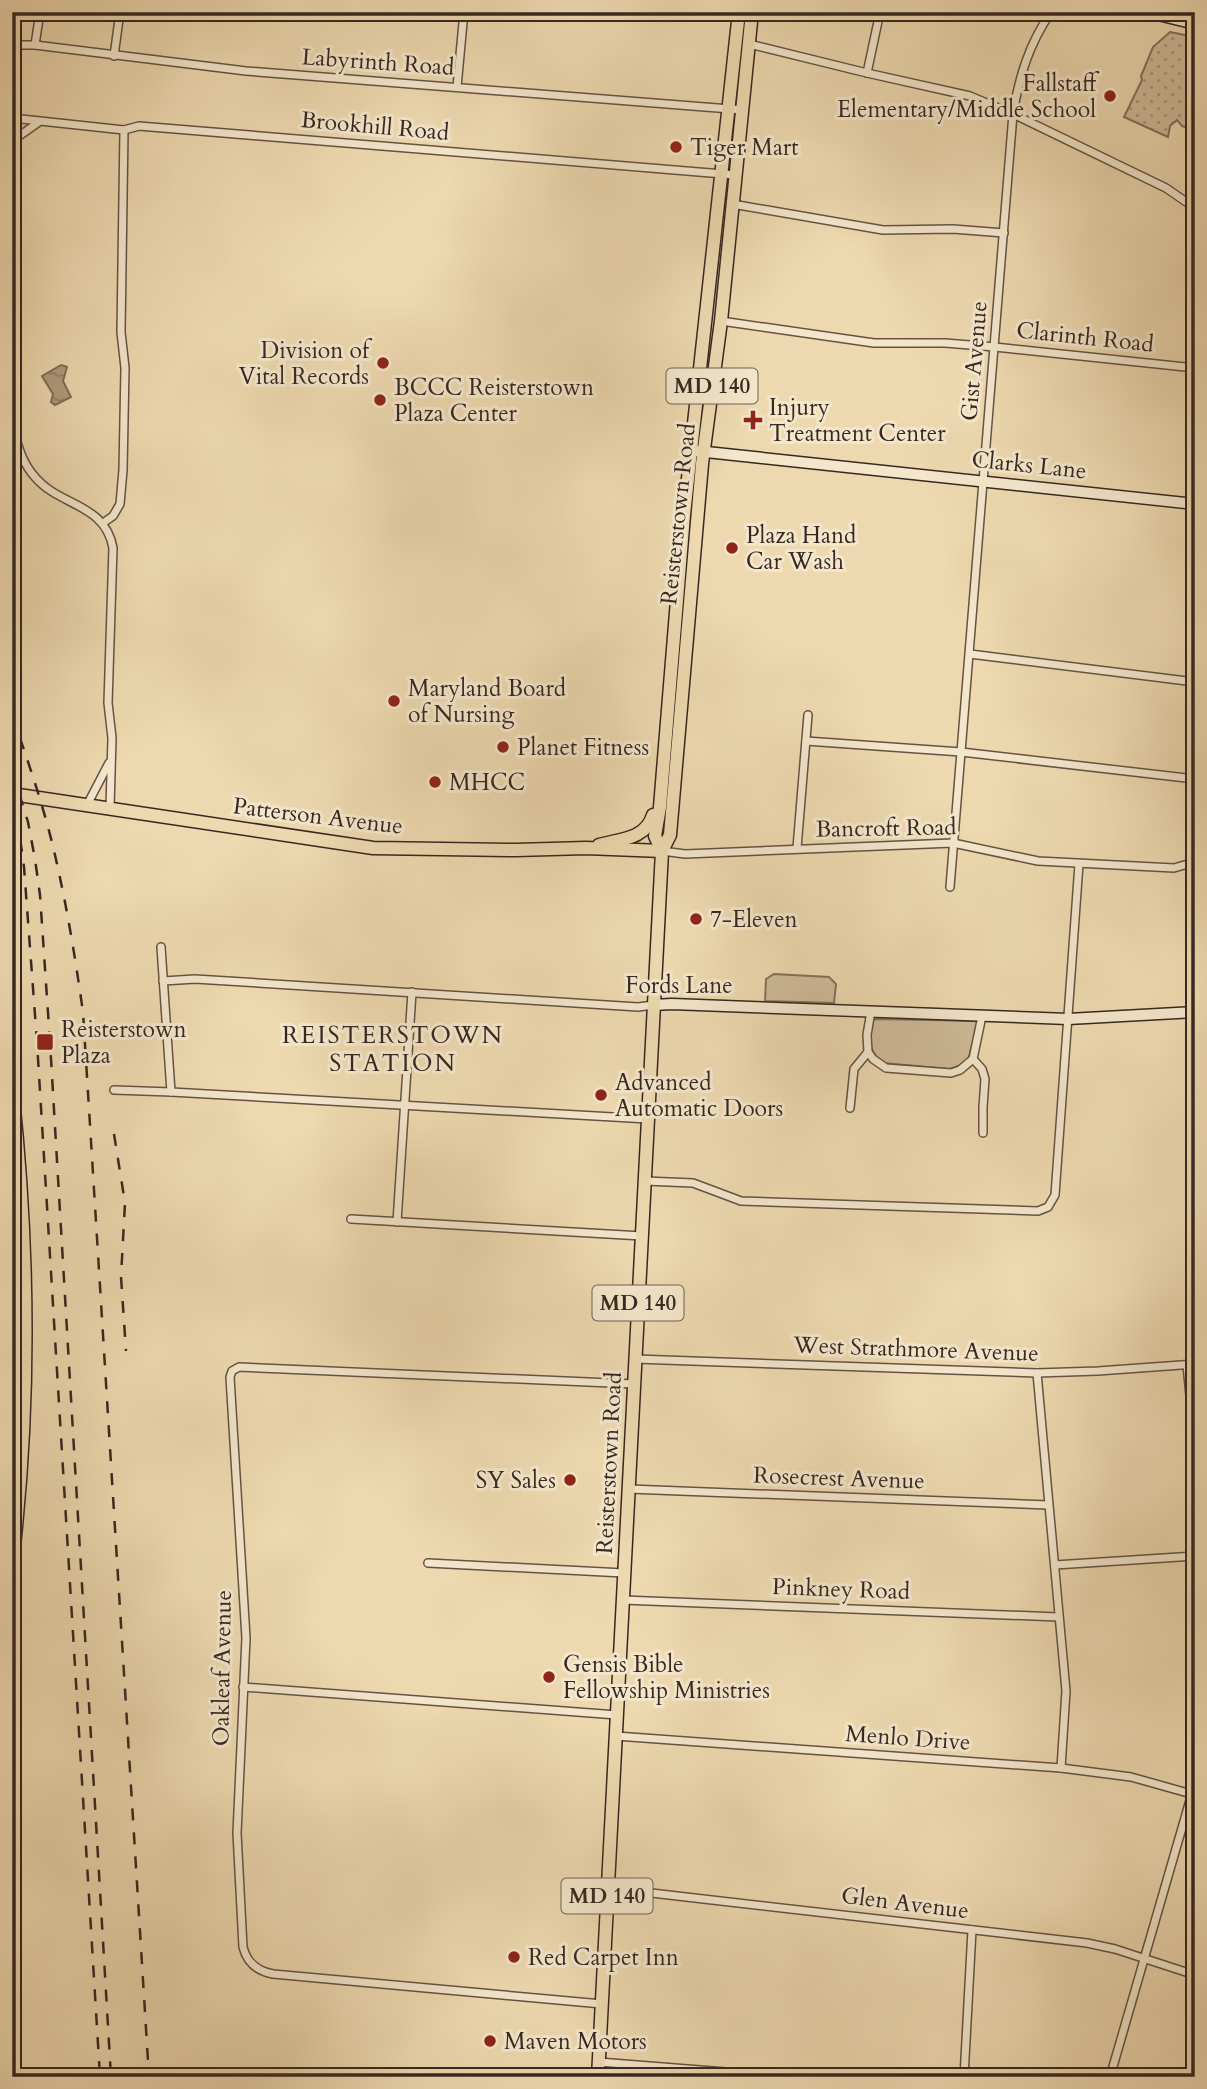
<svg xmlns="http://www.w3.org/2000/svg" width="1207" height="2089" font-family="Cardo,serif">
<defs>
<pattern id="park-dots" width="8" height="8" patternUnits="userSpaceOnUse" patternTransform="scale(1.75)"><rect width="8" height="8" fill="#ceba97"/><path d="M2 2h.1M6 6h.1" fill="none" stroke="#a8977b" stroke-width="1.8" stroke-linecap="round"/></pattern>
<pattern id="water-ripples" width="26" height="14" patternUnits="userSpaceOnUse" patternTransform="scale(1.75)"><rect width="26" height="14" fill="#af9c7f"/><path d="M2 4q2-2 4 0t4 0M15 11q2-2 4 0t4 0" fill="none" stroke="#8f7f68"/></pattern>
</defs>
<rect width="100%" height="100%" fill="#edd8af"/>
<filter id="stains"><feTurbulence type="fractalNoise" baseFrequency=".00286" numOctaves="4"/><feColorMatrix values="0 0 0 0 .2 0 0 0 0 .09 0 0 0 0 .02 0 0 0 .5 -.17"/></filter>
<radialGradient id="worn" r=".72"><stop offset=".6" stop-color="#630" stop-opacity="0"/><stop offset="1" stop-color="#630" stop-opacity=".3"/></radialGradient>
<!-- grass -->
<g fill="#ceba97" stroke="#82705c" stroke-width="2">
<polygon points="774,974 829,977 836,984 834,1003 765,1001 766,979"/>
<path d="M 876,1019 L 979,1021 L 968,1060 L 964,1064 L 950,1069 L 883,1063 C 868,1053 868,1037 872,1021 Z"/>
</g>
<!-- park -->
<polygon fill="url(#park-dots)" stroke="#82705c" stroke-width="2" points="1170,32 1195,37 1195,132 1182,126 1177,120 1170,126 1168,137 1124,117 1142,80 1141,76 1153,47"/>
<!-- water -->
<polygon fill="url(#water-ripples)" stroke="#7f6d59" stroke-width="2" points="61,365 67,367 63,381 71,397 55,405 51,402 53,394 42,376"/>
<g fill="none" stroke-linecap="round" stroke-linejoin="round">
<!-- street casing -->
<g stroke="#645344" stroke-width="10">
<g id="street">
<polyline points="749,44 867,73 970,96 1013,114 1166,188 1195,208"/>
<polyline points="12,45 35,45 246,71 743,110"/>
<polyline points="35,45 40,12"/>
<polyline points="114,56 120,12"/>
<polyline points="867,73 880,12"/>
<polyline points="457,87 464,12"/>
<polyline points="12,118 124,130 139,126 735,175"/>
<polyline points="12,141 39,122"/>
<polyline points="732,204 883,230 953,229 1004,233"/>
<polyline points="721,321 874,343 945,343 995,347 1195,368"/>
<path d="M 12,427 C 18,445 22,463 35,477 C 60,507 105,503 113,548 L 108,703 L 112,738 L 110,808"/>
<polyline points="103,523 113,516 120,504 123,470 125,368 121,332 124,130"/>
<polyline points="970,654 1195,682"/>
<polyline points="806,741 961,752 1195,779"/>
<polyline points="87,805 109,763"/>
<polyline points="797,848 808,715"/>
<polyline points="662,851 685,854 953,843 1038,861 1174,868 1188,864 1195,856"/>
<path d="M 950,887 L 1013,114 C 1019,77 1029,44 1051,12"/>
<polyline points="161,947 171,1092"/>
<polyline points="163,981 195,979 638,1007 654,1005"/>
<polyline points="982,1016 973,1059 982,1069 985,1079 983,1107 983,1133"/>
<polyline points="868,1052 873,1059 886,1068 951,1073 960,1070 973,1059"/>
<polyline points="114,1090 171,1092 648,1119"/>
<polyline points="850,1108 854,1069 868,1052 867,1035 871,1011"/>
<polyline points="645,1181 693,1183 741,1201 1038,1211 1048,1207 1055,1195 1079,864"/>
<polyline points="351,1219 642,1236"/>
<polyline points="397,1222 412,992"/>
<polyline points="635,1359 1037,1373 1098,1371 1195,1364"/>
<polyline points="1187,1365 1195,1447"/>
<polyline points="1037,1373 1066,1691 1061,1768"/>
<polyline points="629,1489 1048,1505"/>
<polyline points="428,1563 624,1573"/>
<polyline points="1055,1565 1195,1556"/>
<polyline points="623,1600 1058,1617"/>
<polyline points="243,1687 617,1715"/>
<polyline points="616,1736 1061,1768 1131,1777 1195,1795"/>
<polyline points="608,1888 1087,1943 1115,1949 1195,1975"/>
<path d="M 602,2004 L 273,1974 C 257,1971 247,1963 243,1947 L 237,1833 L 246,1638 L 230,1377 L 232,1371 L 239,1367 L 634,1384"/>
<polyline points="599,2062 788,2077"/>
<polyline points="964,2077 972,1930"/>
<polyline points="1110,2077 1195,1783"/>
</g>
</g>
<!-- secondary casing -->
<g stroke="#372721" stroke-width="13">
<g id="secondary">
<polyline points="1146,12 1195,24"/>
<polyline points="697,451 1195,504"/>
<polyline points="654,1005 672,1004 1068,1019 1195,1012"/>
</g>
</g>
<!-- primary casing -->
<g stroke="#372721" stroke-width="15">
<g id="primary">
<polyline points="12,794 373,848 516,850 586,848 662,851"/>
<path d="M 599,845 C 621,839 646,839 653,815"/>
<polyline points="662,851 655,836 660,807 684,515 739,12"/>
<path d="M 12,1089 C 29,1246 31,1405 12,1563"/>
<polyline points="598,2077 662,851 670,835 702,464 721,321 752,12"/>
</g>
</g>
<!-- street -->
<use href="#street" stroke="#f3e6cb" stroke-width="7"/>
<!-- secondary -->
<use href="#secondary" stroke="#f3e6cb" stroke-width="10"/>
<!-- primary -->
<use href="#primary" stroke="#edd8af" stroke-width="12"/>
<!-- rail -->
<g stroke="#372721" stroke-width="2.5" stroke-dasharray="12 12" stroke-linecap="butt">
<path d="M 12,715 C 29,764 46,813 57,864 C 68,913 76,963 83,1012 L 149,2077"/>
<polyline points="12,771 28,822 35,859 40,895 50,1042 111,2077"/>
<polyline points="17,816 24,867 37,1042 100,2077"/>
<polyline points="114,1134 125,1203 121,1277 126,1351"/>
</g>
</g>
<!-- markers -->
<g fill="#8f2418" stroke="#f3e6cb" stroke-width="2.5">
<circle cx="1110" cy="96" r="7"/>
<circle cx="676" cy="147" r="7"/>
<circle cx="383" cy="363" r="7"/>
<circle cx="380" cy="400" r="7"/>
<path d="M749.5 409.5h7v7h7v7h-7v7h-7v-7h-7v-7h7z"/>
<circle cx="732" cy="548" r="7"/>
<circle cx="394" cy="701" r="7"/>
<circle cx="503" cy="747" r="7"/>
<circle cx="435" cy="782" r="7"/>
<circle cx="696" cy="919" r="7"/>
<rect x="36" y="1033" width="18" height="18" rx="3.5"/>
<circle cx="601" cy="1095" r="7"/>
<circle cx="570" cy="1480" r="7"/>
<circle cx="549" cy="1677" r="7"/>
<circle cx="514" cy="1957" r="7"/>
<circle cx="490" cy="2041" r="7"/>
</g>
<g text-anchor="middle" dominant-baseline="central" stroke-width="6" stroke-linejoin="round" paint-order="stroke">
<!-- shield labels -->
<g fill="#f3e6cb" stroke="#6f6054" stroke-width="2">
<rect x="666.5" y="368.5" width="91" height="35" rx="5"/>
<rect x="592.5" y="1285.5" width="91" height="35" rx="5"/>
<rect x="561.5" y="1878.5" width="91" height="35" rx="5"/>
</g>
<g font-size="21" font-weight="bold" fill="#372721">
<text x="712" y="386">MD 140</text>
<text x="638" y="1303">MD 140</text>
<text x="607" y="1896">MD 140</text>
</g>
<!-- street labels -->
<g font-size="23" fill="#372721" stroke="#f3e6cb">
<text transform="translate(378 62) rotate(4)">Labyrinth Road</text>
<text transform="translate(375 126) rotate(5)">Brookhill Road</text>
<text transform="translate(1085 337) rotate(6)">Clarinth Road</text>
<text transform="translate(974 361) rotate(-85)">Gist Avenue</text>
<text transform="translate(1029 465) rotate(6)">Clarks Lane</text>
<text transform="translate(678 514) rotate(-84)">Reisterstown Road</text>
<text transform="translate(318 816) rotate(7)">Patterson Avenue</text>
<text transform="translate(886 828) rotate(-1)">Bancroft Road</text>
<text x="679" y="985">Fords Lane</text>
<text transform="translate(916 1349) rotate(2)">West Strathmore Avenue</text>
<text transform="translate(609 1463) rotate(-87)">Reisterstown Road</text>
<text transform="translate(839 1478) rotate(2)">Rosecrest Avenue</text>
<text transform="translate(841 1589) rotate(2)">Pinkney Road</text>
<text transform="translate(222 1668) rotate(-89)">Oakleaf Avenue</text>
<text transform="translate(908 1738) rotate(4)">Menlo Drive</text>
<text transform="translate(905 1903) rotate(7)">Glen Avenue</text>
</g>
<!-- poi labels -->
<g font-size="23" fill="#372721" stroke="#f3e6cb" text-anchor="start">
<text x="1096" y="83" text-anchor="end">Fallstaff<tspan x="1096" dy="26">Elementary/Middle School</tspan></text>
<text x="690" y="147">Tiger Mart</text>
<text x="369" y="350" text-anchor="end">Division of<tspan x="369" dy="26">Vital Records</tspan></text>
<text x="394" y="387">BCCC Reisterstown<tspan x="394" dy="26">Plaza Center</tspan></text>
<text x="769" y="407">Injury<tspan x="769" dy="26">Treatment Center</tspan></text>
<text x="746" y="535">Plaza Hand<tspan x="746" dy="26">Car Wash</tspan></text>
<text x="408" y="688">Maryland Board<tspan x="408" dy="26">of Nursing</tspan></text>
<text x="517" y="747">Planet Fitness</text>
<text x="449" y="782">MHCC</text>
<text x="710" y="919">7-Eleven</text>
<text x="61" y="1029">Reisterstown<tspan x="61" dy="26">Plaza</tspan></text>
<text x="615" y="1082">Advanced<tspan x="615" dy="26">Automatic Doors</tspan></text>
<text x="556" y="1480" text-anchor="end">SY Sales</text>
<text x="563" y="1664">Gensis Bible<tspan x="563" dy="26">Fellowship Ministries</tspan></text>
<text x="528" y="1957">Red Carpet Inn</text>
<text x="504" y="2041">Maven Motors</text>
</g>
<!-- neighbourhood labels -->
<g font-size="24" letter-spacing="2" fill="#372721" stroke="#f3e6cb">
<text x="393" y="1035">REISTERSTOWN<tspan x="393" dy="28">STATION</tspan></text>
</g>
</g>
<!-- margin -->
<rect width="1207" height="2089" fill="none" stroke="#edd8af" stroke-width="42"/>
<rect x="14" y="14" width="1179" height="2061" fill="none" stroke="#372721" stroke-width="3.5"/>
<rect x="21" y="21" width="1165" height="2047" fill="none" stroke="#372721" stroke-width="2"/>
<rect width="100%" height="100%" filter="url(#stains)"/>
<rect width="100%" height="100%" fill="url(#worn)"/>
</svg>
